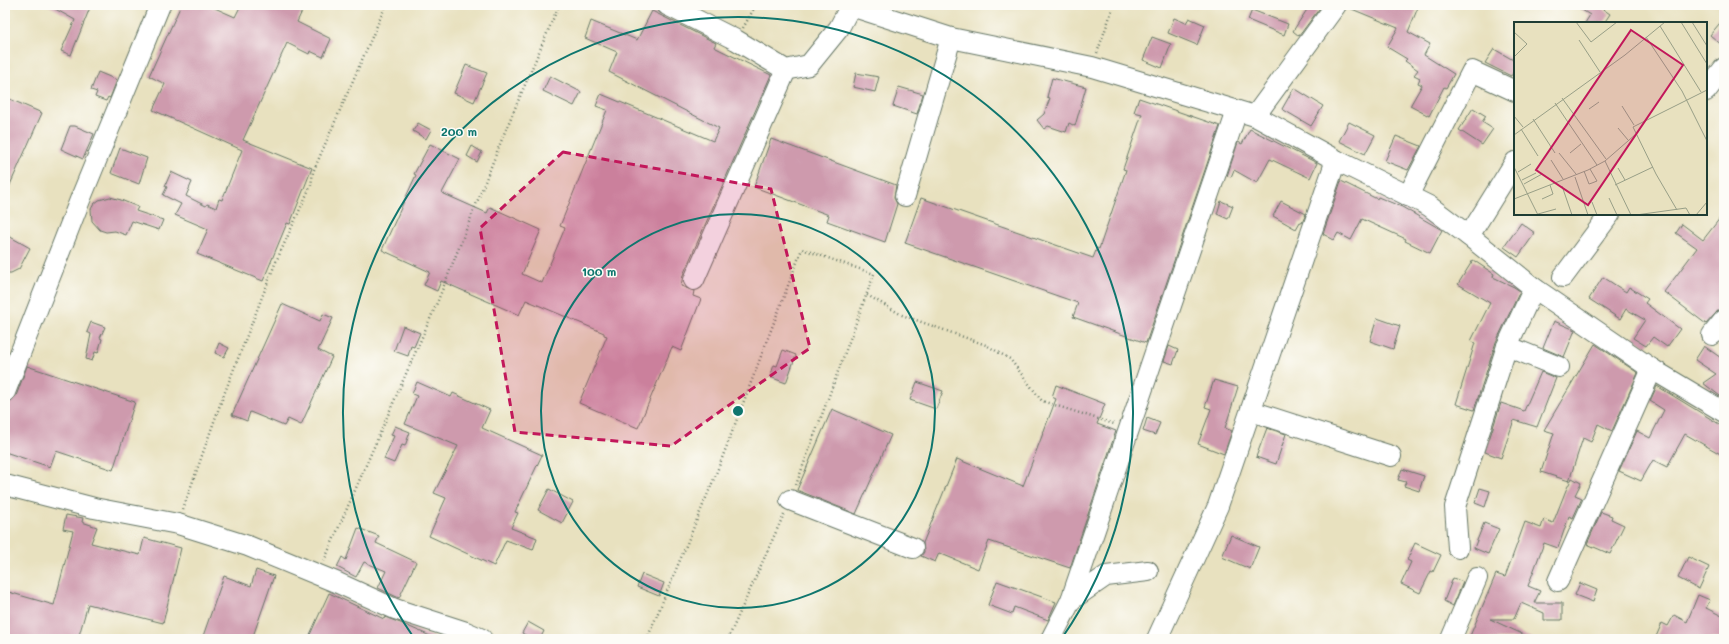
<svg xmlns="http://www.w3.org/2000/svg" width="1729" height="644" font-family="Mali,sans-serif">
<rect width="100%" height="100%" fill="#fdfcf7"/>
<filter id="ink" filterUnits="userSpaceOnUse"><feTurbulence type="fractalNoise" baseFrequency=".025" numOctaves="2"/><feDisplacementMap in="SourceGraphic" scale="8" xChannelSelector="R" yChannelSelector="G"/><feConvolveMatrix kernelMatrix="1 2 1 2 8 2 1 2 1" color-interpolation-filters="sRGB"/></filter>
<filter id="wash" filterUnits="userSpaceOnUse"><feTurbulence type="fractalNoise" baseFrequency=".012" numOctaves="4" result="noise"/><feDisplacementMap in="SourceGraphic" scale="16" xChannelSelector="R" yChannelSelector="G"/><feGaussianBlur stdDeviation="0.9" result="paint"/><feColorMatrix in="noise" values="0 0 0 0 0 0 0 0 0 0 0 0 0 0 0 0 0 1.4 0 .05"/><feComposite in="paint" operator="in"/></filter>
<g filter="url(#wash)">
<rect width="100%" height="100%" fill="#e8e1bf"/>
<g id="blocks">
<!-- building -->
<g fill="#ce9aad">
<polygon points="48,5 91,5 71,55 61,51 75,20"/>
<polygon points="181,5 208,5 235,17 241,5 305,5 297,22 331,39 323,57 310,51 309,54 287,43 243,140 312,168 290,224 287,223 263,281 197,254 208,229 175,215 181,204 163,195 167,187 165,186 171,172 192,182 186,196 206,206 207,204 216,208 219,199 222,200 242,150 153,110 165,84 149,76"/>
<polygon points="1310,5 1322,5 1299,36 1293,31"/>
<polygon points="1347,5 1419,5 1408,32 1430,44 1424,55 1454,74 1446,88 1444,87 1429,116 1410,106 1422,85 1418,83 1420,78 1414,75 1418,70 1405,61 1407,59 1387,47 1398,28 1347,7"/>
<polygon points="1574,5 1597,5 1610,14 1604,23 1585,23 1590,15"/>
<polygon points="1252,10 1288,24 1284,35 1248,20"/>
<polygon points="652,11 716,43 714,47 771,75 683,275 681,286 694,291 693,296 701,299 681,351 672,347 638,428 579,403 607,336 604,335 604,333 526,300 519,315 441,281 437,291 424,285 430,272 382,250 416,175 414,174 430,144 460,159 442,193 487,213 490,207 541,230 522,274 542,283 565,228 560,226 607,110 596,106 601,94 713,141 719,128 609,72 617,52 585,38 591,21 637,40"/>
<polygon points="1174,18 1186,23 1189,18 1205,25 1197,45 1168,33"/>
<polygon points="1724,18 1724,47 1710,35"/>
<polygon points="1152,37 1171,44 1162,68 1143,60"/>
<polygon points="1494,49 1515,61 1515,70 1511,76 1485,63"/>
<polygon points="466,65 487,73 474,102 454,93"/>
<polygon points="98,72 117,80 110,98 108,97 106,101 95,97 97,92 91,90"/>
<polygon points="856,73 879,77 875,92 853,87"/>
<polygon points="550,76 581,92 574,106 543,91"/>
<polygon points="1052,78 1086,87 1075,126 1069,123 1066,132 1048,126 1044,129 1037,120 1044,114 1050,98 1047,97"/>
<polygon points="899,87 923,94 917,114 893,106"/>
<polygon points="1294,88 1323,106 1311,126 1282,109"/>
<polygon points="5,97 42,113 5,196"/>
<polygon points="1139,98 1220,126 1146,343 1073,317 1078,303 905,243 921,198 1093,258 1097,248 1099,249 1126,170 1123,169 1142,114 1134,112"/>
<polygon points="1473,108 1486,116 1482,122 1493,129 1482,145 1459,130"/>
<polygon points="1349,122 1375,135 1365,154 1339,141"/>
<polygon points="418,123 431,130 426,139 413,131"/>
<polygon points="70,126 75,126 94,134 83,159 61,149"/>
<polygon points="1250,129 1317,163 1310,178 1270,159 1257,183 1234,170 1231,177 1227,176 1238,142 1242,144"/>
<polygon points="1396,136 1421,146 1408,170 1385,161"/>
<polygon points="771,139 896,185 894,198 897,204 885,242 827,221 829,215 754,187"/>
<polygon points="472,146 482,152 477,162 467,156"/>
<polygon points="120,148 147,158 139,184 111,173"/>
<polygon points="1341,181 1377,199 1378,197 1402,207 1442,230 1430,253 1405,241 1406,239 1362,219 1351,240 1338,233 1334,240 1323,234"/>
<polygon points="110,197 121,200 138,207 136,211 163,220 159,230 132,221 126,235 115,231 106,232 100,230 92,221 91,209 94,204 99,200"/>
<polygon points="1221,201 1233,206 1228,219 1217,214"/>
<polygon points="1281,201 1306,214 1302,223 1300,222 1296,229 1273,216"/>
<polygon points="1724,213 1724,304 1706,324 1664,292 1697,248 1676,233 1682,224 1703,240"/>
<polygon points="1521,223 1535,233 1518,257 1504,247"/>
<polygon points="5,234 30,248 19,269 11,273 5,273"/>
<polygon points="1473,260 1494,274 1493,277 1514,287 1520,291 1496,342 1474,410 1456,404 1475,343 1471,341 1490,303 1458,284"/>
<polygon points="1603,277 1626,292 1629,287 1648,299 1645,303 1680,329 1667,347 1653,337 1646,346 1633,338 1645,320 1626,309 1620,319 1589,299"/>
<polygon points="282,304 320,321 323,314 333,318 318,350 332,357 301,425 288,419 284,426 250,412 247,421 232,415"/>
<polygon points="1377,318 1400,326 1393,349 1370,341"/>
<polygon points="1554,321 1575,330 1564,357 1543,348"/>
<polygon points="91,322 105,327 100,338 102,339 98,353 95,352 92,361 86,359 91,334 87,332"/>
<polygon points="403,326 420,333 414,347 411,346 408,356 394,351"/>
<polygon points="219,343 229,348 224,357 215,353"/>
<polygon points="1595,344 1638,373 1612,431 1598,424 1591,442 1583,438 1569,481 1541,472 1554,433 1544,430"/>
<polygon points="1169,346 1178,350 1173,364 1164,361"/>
<polygon points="1704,346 1724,360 1724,399 1703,383 1716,374 1695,360"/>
<polygon points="783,350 796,355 786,383 770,377 774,365 777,366"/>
<polygon points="27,366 135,402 113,470 56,451 50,467 5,452 5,415 9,402 16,396"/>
<polygon points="1541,372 1556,378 1537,427 1514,420 1501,458 1485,452 1501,403 1524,411"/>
<polygon points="1214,380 1238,387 1225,428 1232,431 1224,454 1198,444 1211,409 1205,407"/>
<polygon points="417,382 451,397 453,393 490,410 482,428 542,455 515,512 518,513 511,528 537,538 533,550 506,540 494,566 429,536 446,498 434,493 458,446 405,424 417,396 412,394"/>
<polygon points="917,382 943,391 936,409 910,400"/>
<polygon points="1056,385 1105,404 1097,424 1116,431 1070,568 989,541 978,569 939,553 935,562 921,556 924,552 923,543 957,459 1023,486 1056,399 1052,397"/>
<polygon points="1657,386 1724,427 1724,456 1685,434 1667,467 1653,460 1641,481 1619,471 1637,431 1650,438 1664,410 1650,401"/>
<polygon points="832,409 891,435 856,514 797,490"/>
<polygon points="1147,418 1160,423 1155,435 1143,431"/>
<polygon points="395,426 410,432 405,446 402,445 394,463 384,459 394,436 391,435"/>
<polygon points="1267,428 1286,434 1276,464 1256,457"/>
<polygon points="1402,469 1424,476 1419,491 1404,486 1406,482 1398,480"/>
<polygon points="1572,478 1581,483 1575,495 1582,498 1573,518 1569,516 1558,548 1544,543 1528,586 1540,591 1534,603 1562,603 1562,620 1544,620 1544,613 1521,603 1514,619 1490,619 1533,639 1476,639 1470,636 1496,574 1505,577 1525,522 1541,528 1544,519 1553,523 1566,490"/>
<polygon points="1480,488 1490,491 1485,507 1475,503"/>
<polygon points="549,489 573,502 562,523 538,510"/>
<polygon points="1601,512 1612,516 1611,519 1624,525 1610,554 1587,544"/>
<polygon points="66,515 83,518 82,522 97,527 91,543 103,546 140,555 144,538 181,548 163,623 88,604 78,639 5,639 5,591 54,605 73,531 63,529"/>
<polygon points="1484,523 1499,529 1488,554 1474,548"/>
<polygon points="358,528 379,536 376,543 416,562 399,598 378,588 386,571 364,562 356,577 337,567 342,557 346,560"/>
<polygon points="1231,535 1259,547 1250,569 1222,557"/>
<polygon points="1415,543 1441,555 1433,572 1431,571 1420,593 1401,584 1411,562 1407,560"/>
<polygon points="1688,557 1709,567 1699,589 1678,578"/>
<polygon points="256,570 274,576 252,639 202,639 224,576 251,586"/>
<polygon points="642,574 664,583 659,596 637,587"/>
<polygon points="1453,578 1463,582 1453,606 1444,601"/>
<polygon points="997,581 1056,602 1048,620 1014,607 1012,614 988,605"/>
<polygon points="1580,583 1597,590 1593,602 1575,595"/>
<polygon points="329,593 384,619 385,617 403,624 437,639 308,639"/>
<polygon points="1698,595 1710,600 1706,608 1724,617 1724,639 1655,639 1662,623 1668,626 1674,615 1687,622"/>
<polygon points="528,622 544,631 540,639 532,639 522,633"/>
</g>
</g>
</g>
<g filter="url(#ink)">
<use href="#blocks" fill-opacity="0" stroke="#657665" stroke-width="1"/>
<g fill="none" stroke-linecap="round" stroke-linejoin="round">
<!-- minor casing -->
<g stroke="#657665" stroke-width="22">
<g id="minor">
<polyline points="667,5 736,40 786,70 809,65 839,28 851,5"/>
<polyline points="851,6 951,38 1092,67 1255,116 1336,160 1429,206 1469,236 1534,288 1652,369 1724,412"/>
<polyline points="1706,91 1724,68"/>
<polyline points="1255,116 1336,5"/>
<polyline points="905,196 951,38"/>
<polyline points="1408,196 1472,71 1515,91"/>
<polyline points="1469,236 1515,162"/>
<polyline points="1563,277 1610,214"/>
<polyline points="694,280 786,70"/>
<polyline points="1712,335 1724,320"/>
<polyline points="1507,346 1559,367"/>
<polyline points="5,392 80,200 160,5"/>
<polyline points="1251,411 1391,456"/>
<polyline points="5,485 94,508 178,524 248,546 338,583 395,609 466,632 482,639"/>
<polyline points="790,500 913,548"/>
<polyline points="1458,548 1455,507 1507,346 1534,288"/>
<polyline points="1558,581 1652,369"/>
<polyline points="1071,600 1106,576 1148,571"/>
<polyline points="1051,639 1071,600 1237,111"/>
<polyline points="1157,639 1218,506 1336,160"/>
<polyline points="1451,639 1477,578"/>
</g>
</g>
<!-- path -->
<g stroke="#657665" stroke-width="2.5" stroke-dasharray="1 3" stroke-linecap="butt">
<polyline points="743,28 756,5"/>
<polyline points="1097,53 1114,5"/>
<polyline points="867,295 902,315 986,345 1010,359 1042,401 1114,424"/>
<polyline points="183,509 221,402 275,264 311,185 313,172 386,5"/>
<polyline points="324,561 437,303 504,134 559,5"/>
<polyline points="647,639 716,474 802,249 874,274 796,485"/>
<polyline points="728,639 784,514"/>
</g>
<!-- minor -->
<use href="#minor" stroke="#fff" stroke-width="20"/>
</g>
</g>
<!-- marked area -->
<path fill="#c2185b" fill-opacity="0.2" stroke="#c2185b" stroke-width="3" stroke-dasharray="8 5" stroke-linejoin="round" d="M 563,152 L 771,189 L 810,348 L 671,446 L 515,432 L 480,228 Z"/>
<!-- distance rings -->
<g fill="none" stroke="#0f766e" stroke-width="2">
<circle cx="738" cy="411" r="197"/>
<path d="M414 638A395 395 0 1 1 1062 638"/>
</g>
<!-- overview -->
<g transform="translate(1514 22)">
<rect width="193" height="193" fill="#e8e1bf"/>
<path fill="none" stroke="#989f87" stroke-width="1" d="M 62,0 L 77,20 L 103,0M 167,0 L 193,42M 178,0 L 193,24M 146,4 L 187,70M 0,10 L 13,22 L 0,35M 132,15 L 168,69 L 193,119M 65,18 L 86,50M 48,76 L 92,137M 41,81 L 83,143M 108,84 L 120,103M 75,87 L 85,80M 0,94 L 9,105M 19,97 L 41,131M 104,106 L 114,118M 7,107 L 24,134M 0,113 L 111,33 L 151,0M 45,131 L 62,152M 56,131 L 67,122M 37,138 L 49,157M 91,139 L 117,193M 0,145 L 24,193M 104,146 L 111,158M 70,149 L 75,162 L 78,161 L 83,159 L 76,147M 4,150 L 17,142M 61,155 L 74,193M 8,158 L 22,151M 10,162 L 28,152M 101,163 L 139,145M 48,164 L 58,193M 95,176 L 103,193M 0,177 L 74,148 L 91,139 L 122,112M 28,177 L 39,172 L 36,163M 78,180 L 83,193M 163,188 L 142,152 L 119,105 L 193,68M 24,192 L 42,187M 122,193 L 172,186 L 176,193M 182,193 L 193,180"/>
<path fill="#c2185b" fill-opacity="0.15" stroke="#c2185b" stroke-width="2" d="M 117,8 L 169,43 L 74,183 L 22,148 Z"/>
<rect width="193" height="193" fill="none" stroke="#1f3d34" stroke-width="2"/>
</g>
<circle cx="738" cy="411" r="6" fill="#0f766e" stroke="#fdfcf7" stroke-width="2"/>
<g font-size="12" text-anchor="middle" font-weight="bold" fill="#0f766e" stroke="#fdfcf7" stroke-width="3" stroke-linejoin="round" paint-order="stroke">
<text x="459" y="136">200 m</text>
<text x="599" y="276">100 m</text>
</g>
<!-- margin -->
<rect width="1729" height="644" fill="none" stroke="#fdfcf7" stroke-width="20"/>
</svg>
